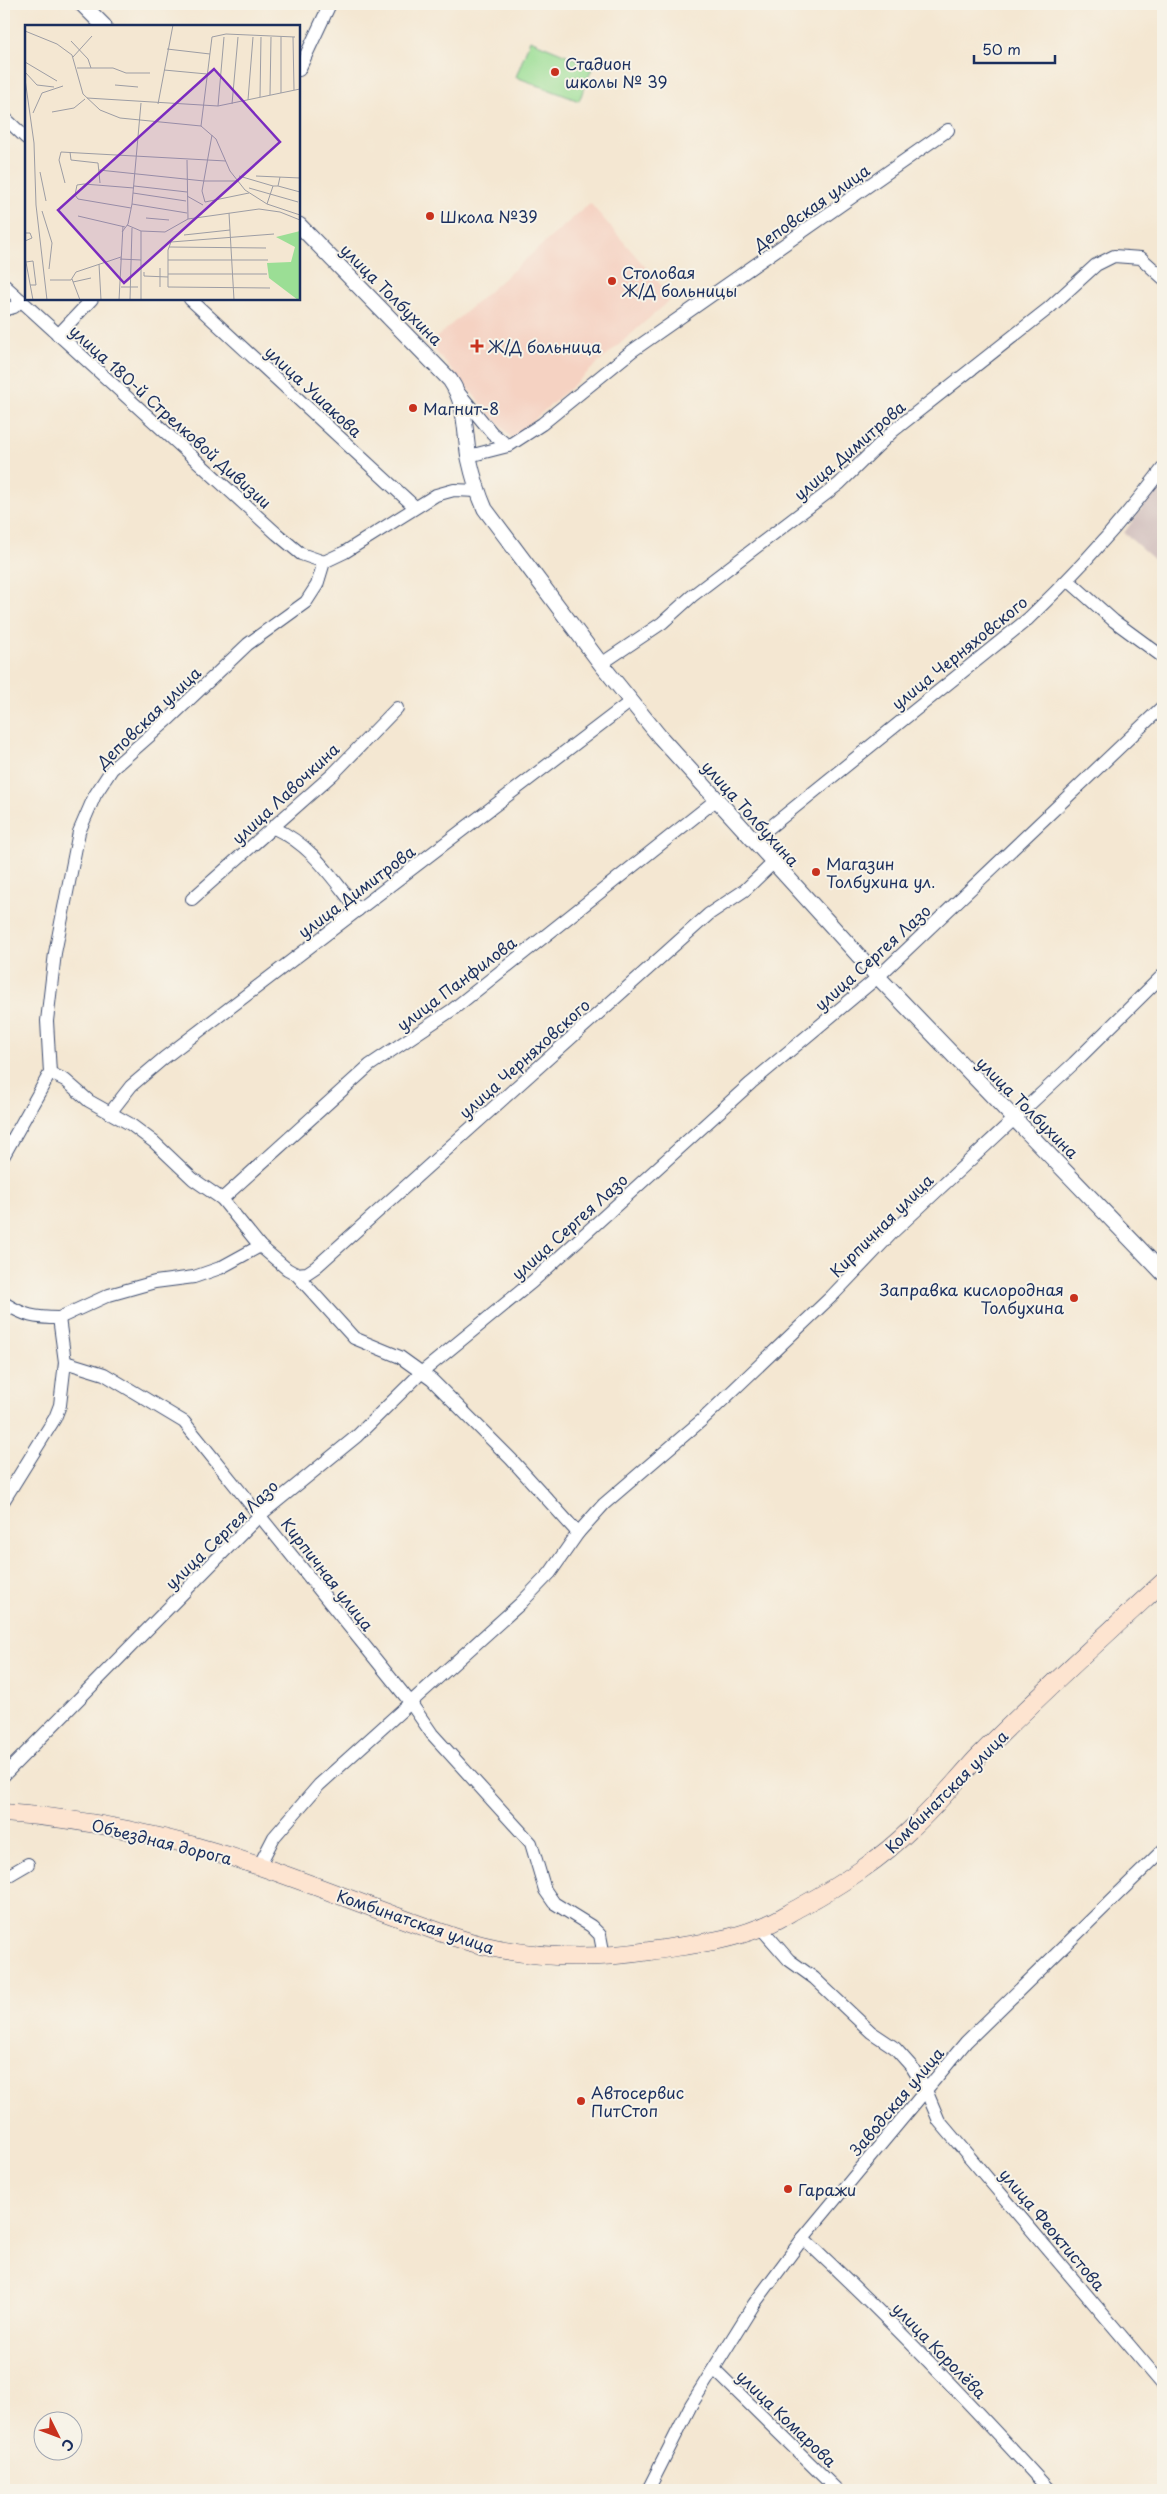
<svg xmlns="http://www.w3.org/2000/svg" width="1167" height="2494" font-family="'Playpen Sans',sans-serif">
<rect width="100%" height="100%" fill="#f7f3e8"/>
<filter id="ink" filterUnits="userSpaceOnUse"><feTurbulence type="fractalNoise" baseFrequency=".02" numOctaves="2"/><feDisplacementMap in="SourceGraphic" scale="10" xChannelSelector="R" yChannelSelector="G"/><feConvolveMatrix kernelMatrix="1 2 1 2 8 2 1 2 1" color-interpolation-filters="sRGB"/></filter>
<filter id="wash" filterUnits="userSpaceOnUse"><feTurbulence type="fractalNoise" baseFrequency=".0096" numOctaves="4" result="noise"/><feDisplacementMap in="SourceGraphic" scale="20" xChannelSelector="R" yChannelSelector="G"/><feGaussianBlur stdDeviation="1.12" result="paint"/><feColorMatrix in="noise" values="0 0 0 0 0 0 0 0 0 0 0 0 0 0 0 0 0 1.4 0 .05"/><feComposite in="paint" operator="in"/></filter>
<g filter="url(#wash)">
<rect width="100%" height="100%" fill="#f4e7d2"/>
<!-- built -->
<polygon fill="#f5d2c2" points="590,203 672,298 512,439 429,344"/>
<!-- industrial -->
<polygon fill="#d1bfbd" points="1163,479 1163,567 1124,533"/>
<!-- grass -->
<polygon fill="#9bde95" stroke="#5b867a" points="530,40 593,66 579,101 516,77"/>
</g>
<g filter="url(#ink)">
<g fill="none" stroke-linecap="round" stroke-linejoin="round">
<!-- minor casing -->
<g stroke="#3c4b6f" stroke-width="14">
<g id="minor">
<polyline points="299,70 330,4"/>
<polyline points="4,117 26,138"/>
<polyline points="4,285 277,534 301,554 324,562"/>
<polyline points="190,299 415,507"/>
<polyline points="4,310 14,307 21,300"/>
<polyline points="58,335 92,299"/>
<polyline points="459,393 492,433 508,446"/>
<polyline points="469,456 508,446 542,424 632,351 948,130"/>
<polyline points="1068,580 1114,621 1163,657"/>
<polyline points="601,664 662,623 692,596 839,484 893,431 1049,308 1096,265 1114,256 1141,258 1163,278"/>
<path d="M 274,828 C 313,846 331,877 358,910"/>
<path d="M 754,840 L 1028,619 C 1077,572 1122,522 1163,468"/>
<polyline points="192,899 333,774 397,708"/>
<polyline points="50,1073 65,1080 89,1101 130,1124 154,1142 193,1179 222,1199 260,1246 287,1269 296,1274 354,1338 400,1357 432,1380 511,1459 578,1533"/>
<polyline points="110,1113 131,1086 164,1058 630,702"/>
<polyline points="4,1155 50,1073 47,1021 55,953 79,832 95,795 112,769 170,718 248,644 306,602 317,585 324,562 345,552 436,495 454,490 477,491"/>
<polyline points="222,1199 370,1065 452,1010 716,800"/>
<polyline points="296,1274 307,1273 316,1267 709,914 745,890 773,863"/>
<path d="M 4,1303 C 25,1316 34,1318 59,1318 L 65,1362"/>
<polyline points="59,1318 109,1295 155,1282 194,1277 220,1268 260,1246"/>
<polyline points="4,1500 55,1418 60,1405 65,1362 104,1374 184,1422 410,1702 432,1734 531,1843 545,1890 554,1903 591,1926 600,1935 604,1956"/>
<polyline points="4,1775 260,1515 357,1436 421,1373 532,1282 751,1083 878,977 1163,706"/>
<polyline points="259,1866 274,1837 319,1785 520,1604 550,1573 578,1533 604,1504 702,1420 832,1296 893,1232 1074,1063 1163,975"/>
<polyline points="4,1878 28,1864"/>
<polyline points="761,1928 789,1960 814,1978 871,2032 895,2048 912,2067 926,2090 939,2121 1163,2385"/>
<path d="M 803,2238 C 889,2318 970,2403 1049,2490"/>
<polyline points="714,2369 837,2490"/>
<polyline points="648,2490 691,2405 754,2304 803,2238 966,2042 1163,1850"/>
</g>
</g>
<!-- tertiary casing -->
<g stroke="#3c4b6f" stroke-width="17">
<g id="tertiary">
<polyline points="82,4 104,26"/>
<path d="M 299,225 L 450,380 C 467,405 464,430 469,458 C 473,476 478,493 485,509 L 601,664 L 660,737 L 878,977 L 1163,1273"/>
</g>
</g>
<!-- secondary casing -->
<g stroke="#3c4b6f" stroke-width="19">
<path id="secondary" d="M 4,1813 C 92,1819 178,1838 262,1867 C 326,1889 389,1915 454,1937 C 517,1958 584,1961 650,1951 C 686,1945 725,1942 759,1928 C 774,1923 787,1914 800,1907 C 842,1884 880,1860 913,1827 C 936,1806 955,1782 976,1759 C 1036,1698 1100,1640 1163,1582"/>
</g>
<!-- minor -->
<use href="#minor" stroke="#fff" stroke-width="12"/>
<!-- tertiary -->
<use href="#tertiary" stroke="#fff" stroke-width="15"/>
<!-- secondary -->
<use href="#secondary" stroke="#fde4d0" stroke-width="18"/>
</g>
</g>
<!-- markers -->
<g fill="#c8321e" stroke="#f7f3e8" stroke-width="2">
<circle cx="555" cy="72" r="5"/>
<circle cx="430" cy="216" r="5"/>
<circle cx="612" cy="281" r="5"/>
<path d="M474.5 338.5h5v5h5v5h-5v5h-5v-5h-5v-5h5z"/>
<circle cx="413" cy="408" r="5"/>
<circle cx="816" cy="872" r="5"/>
<circle cx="1074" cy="1298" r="5"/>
<circle cx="581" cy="2101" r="5"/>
<circle cx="788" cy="2189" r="5"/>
</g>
<g text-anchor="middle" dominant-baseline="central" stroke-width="4" stroke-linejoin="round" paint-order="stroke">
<!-- poi labels -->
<g font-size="16" fill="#1b2f5e" stroke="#f7f3e8" text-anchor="start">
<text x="565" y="63">Стадион<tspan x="565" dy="18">школы № 39</tspan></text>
<text x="440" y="216">Школа №39</text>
<text x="622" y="272">Столовая<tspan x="622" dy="18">Ж/Д больницы</tspan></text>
<text x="488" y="346">Ж/Д больница</text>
<text x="423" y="408">Магнит-8</text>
<text x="826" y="863">Магазин<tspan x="826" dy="18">Толбухина ул.</tspan></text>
<text x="1064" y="1289" text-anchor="end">Заправка кислородная<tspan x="1064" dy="18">Толбухина</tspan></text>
<text x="591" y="2092">Автосервис<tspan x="591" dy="18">ПитСтоп</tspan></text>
<text x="798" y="2189">Гаражи</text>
</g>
<!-- street labels -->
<g font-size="16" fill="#1b2f5e" stroke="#f7f3e8">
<text transform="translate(811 207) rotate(-35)">Деповская улица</text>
<text transform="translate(392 294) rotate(45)">улица Толбухина</text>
<text transform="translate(314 391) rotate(43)">улица Ушакова</text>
<text transform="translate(171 416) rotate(42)">улица 180-й Стрелковой Дивизии</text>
<text transform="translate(849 450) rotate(-41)">улица Димитрова</text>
<text transform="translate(959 652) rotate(-39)">улица Черняховского</text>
<text transform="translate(148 717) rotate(-44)">Деповская улица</text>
<text transform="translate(285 793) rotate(-43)">улица Лавочкина</text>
<text transform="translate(751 813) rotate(48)">улица Толбухина</text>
<text transform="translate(356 891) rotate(-37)">улица Димитрова</text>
<text transform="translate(872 957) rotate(-42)">улица Сергея Лазо</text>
<text transform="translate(456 983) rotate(-37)">улица Панфилова</text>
<text transform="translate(524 1058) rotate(-42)">улица Черняховского</text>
<text transform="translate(1028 1107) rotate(45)">улица Толбухина</text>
<text transform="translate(881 1225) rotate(-45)">Кирпичная улица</text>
<text transform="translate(569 1226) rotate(-42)">улица Сергея Лазо</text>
<text transform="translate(221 1534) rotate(-44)">улица Сергея Лазо</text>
<text transform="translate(328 1574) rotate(52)">Кирпичная улица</text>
<text transform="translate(946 1791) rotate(-45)">Комбинатская улица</text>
<text transform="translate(162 1841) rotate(14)">Объездная дорога</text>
<text transform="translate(416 1921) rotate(19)">Комбинатская улица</text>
<text transform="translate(896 2101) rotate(-50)">Заводская улица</text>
<text transform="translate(1053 2229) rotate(50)">улица Феоктистова</text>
<text transform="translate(940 2350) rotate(46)">улица Королёва</text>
<text transform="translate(787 2418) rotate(44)">улица Комарова</text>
</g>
</g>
<!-- overview -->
<g transform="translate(25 25)">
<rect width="275" height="275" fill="#f4e7d2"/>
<path d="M 275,206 L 275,275 L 273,275 L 244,253 L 242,238 L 266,237 L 270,222 L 251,212 Z" fill="#9bde95"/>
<path fill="none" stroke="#9d9da4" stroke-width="1" d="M 0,6 L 32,19 L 47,30 L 58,69 L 75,85 L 95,93 L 176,101 L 191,114 L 205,146 L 220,165 L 242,179 L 275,190M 256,12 L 256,68M 268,12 L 269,65M 46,16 L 63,34 L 66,43M 142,24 L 185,29M 48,32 L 67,11M 0,37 L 32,56M 52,43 L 88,43 L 101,48 L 125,48M 139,45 L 182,49M 0,47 L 12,60 L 29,62M 0,54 L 9,118 L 11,180 L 22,275M 90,60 L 113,62M 245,70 L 246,12M 235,72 L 236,12M 62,73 L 193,81 L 275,64M 223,75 L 228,12M 133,79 L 148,0M 207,79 L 213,12M 193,81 L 199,12M 27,87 L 49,83 L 60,74M 8,88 L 17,68 L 38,61M 176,101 L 187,12 L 201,9 L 270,12M 187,110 L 177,166 L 180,177 L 224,168M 45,127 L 46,135 L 73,138 L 75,158M 162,135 L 163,194M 74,145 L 179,156 L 212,156M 15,147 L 21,176M 214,151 L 248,161M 231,151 L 275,153M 40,158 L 34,135 L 36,127 L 201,136M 109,161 L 162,167M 253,161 L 275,167M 224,163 L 273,177M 108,168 L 161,176M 162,171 L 178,180M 107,179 L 162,188M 242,179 L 248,161 L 253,161 L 255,152M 106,183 L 53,174 L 50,170 L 52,160 L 59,159 L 109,163M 17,186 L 27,218 L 24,244M 204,188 L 209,275M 53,191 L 100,202M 121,193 L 144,195M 102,200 L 116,206 L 140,207 L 163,194 L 234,184 L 255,187 L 275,195M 116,206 L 116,275M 97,207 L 103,199 L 107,179 L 116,78M 0,208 L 5,208 L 7,213 L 0,216M 159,210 L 205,205M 144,222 L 241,223M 0,232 L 8,275M 95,234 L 116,235M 143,235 L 243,235M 1,237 L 8,236 L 11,260 L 5,260M 74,239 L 76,275M 119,247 L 119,251 L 143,252M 143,249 L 242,249M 47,254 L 55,275M 25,255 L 46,255 L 51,247 L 96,232M 48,257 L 66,253M 96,262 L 113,262M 135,262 L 135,243M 245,263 L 143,262 L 143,225 L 146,217 L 249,209M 94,275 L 98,201M 105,275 L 107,203"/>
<path fill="#7b2cbf" fill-opacity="0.15" stroke="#7b2cbf" stroke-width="2.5" d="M 189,44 L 255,117 L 99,258 L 33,185 Z"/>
<rect width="275" height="275" fill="none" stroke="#1b2f5e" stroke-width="2.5"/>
</g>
<!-- margin -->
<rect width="1167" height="2494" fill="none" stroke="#f7f3e8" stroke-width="20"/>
<!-- north arrow -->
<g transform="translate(58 2436) rotate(132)"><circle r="24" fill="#f7f3e8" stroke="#9fa5b1"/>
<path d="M0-4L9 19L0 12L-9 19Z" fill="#c8321e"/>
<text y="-8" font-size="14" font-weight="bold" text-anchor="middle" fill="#1b2f5e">С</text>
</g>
<!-- scale -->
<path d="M974 55v8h81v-8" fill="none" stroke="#1b2f5e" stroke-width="2.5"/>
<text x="982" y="55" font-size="15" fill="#1b2f5e" stroke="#f7f3e8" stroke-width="4" paint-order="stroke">50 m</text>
</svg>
